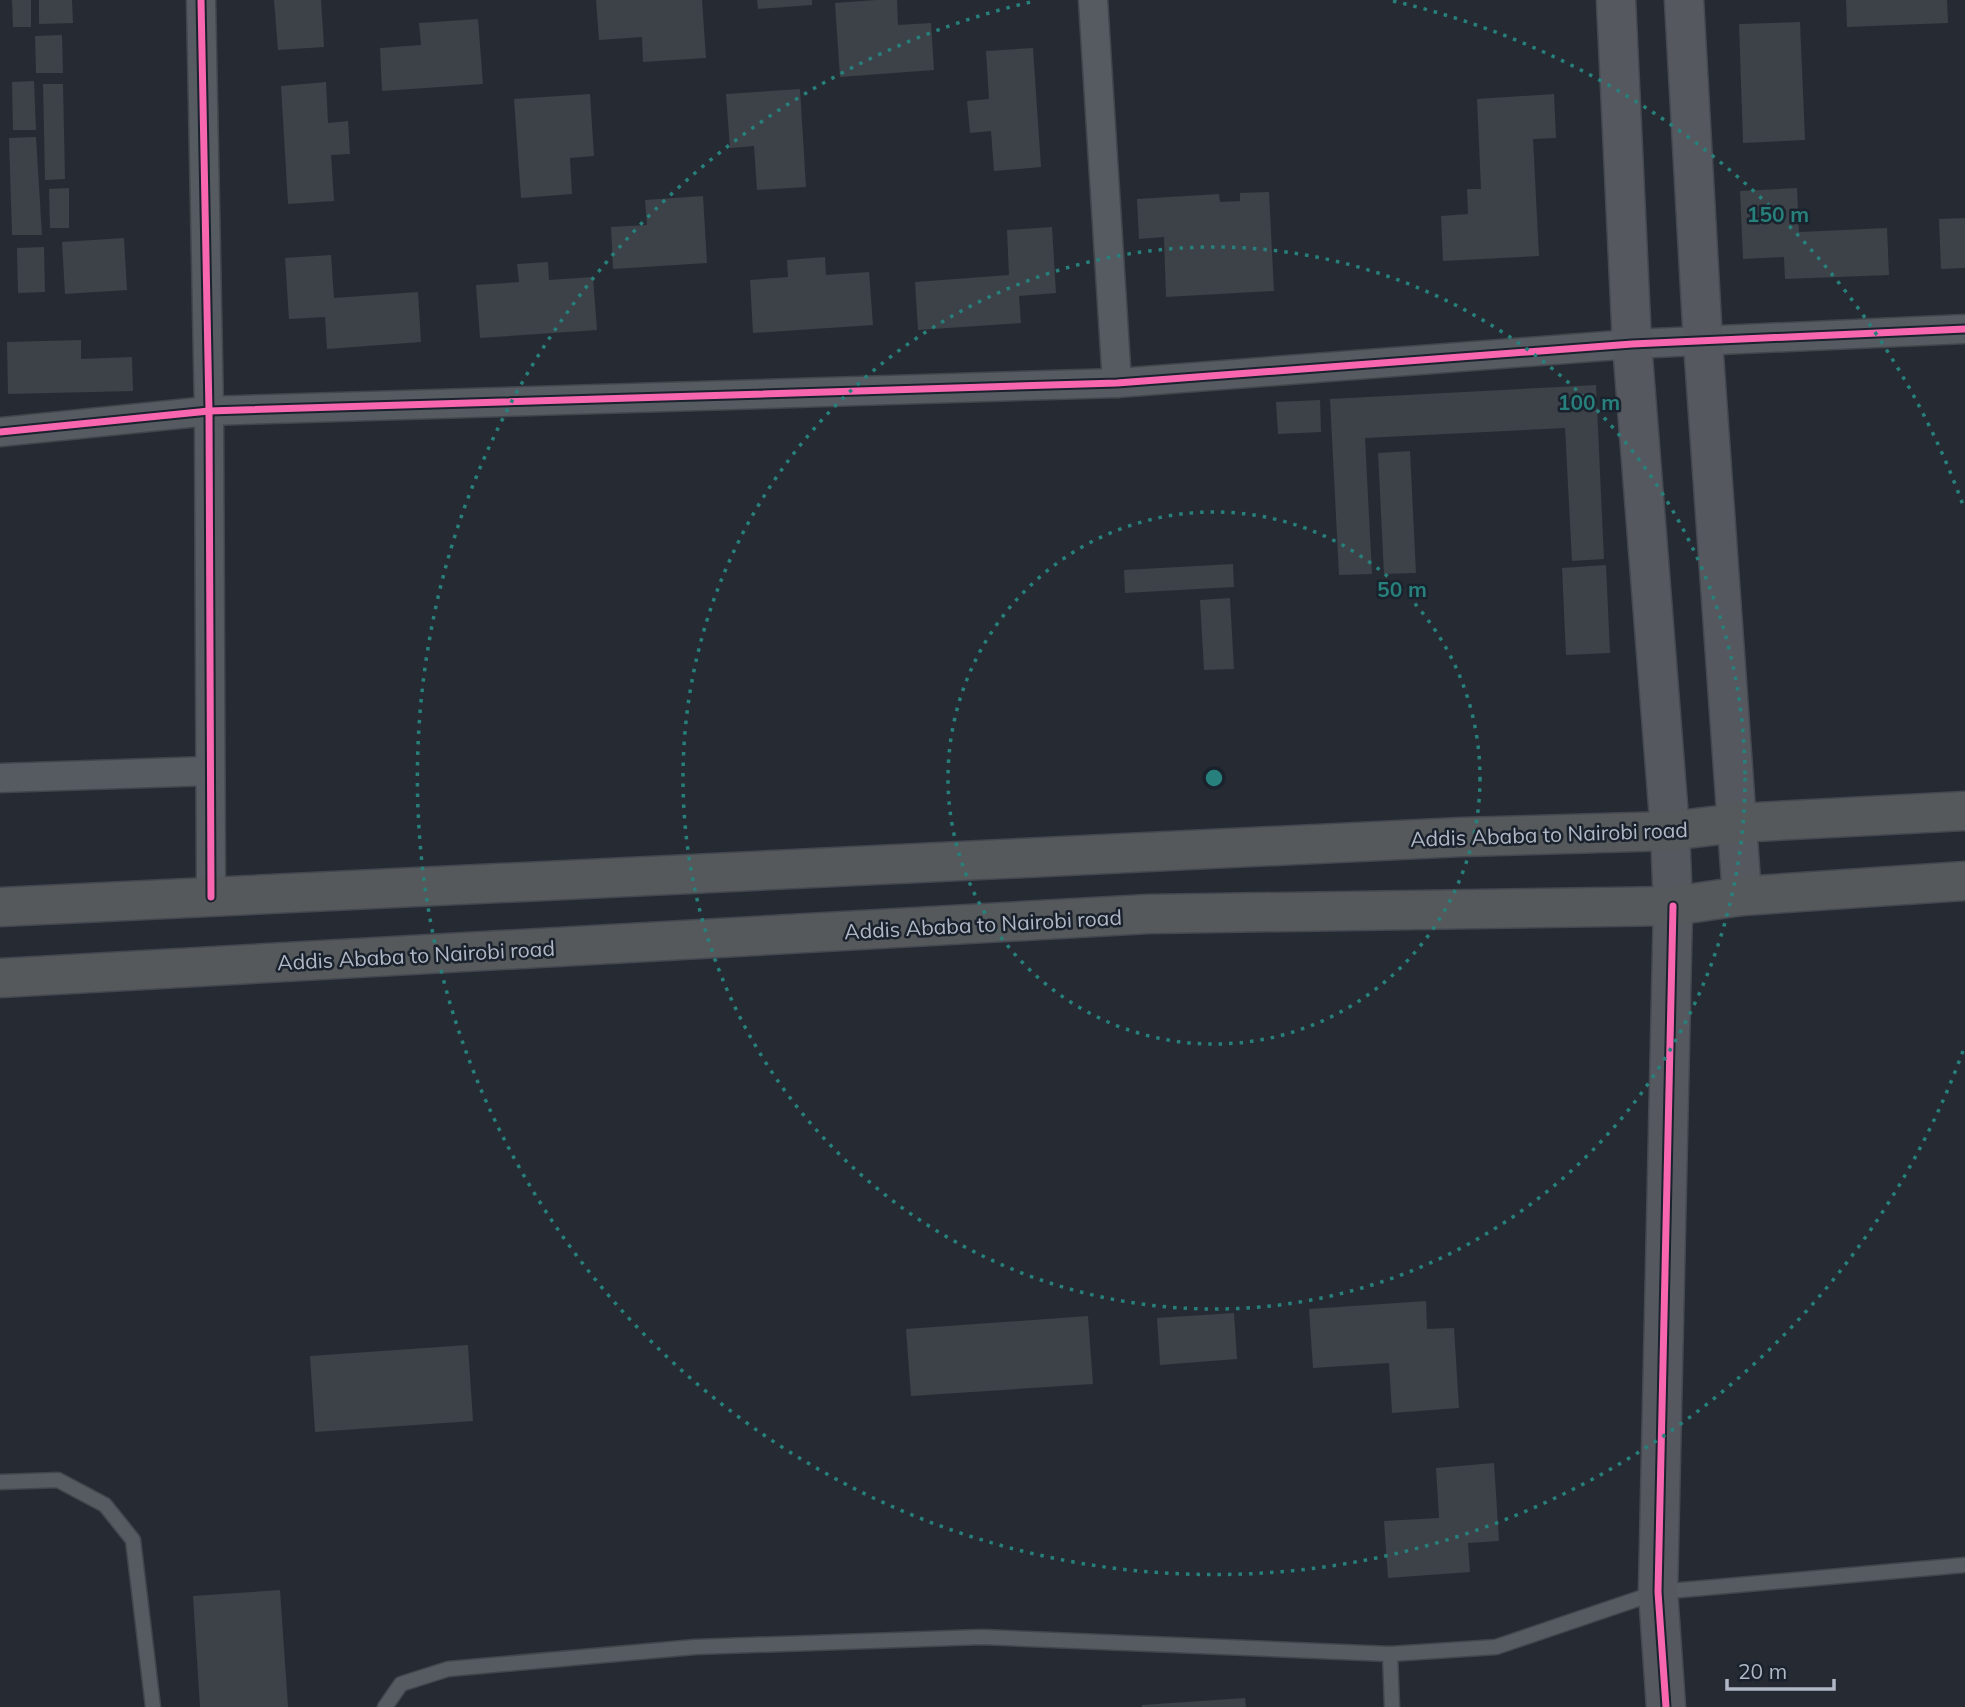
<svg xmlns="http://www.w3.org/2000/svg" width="1965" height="1707" font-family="Mulish,sans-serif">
<rect width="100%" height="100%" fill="#262b33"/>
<!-- building -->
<g fill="#3d4148">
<polygon points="12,0 31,0 31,27 13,27"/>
<polygon points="39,0 72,0 73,23 39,24"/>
<polygon points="274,0 321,0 324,47 278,50"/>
<polygon points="596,0 702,0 706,58 643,62 642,37 599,40"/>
<polygon points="757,0 812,0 812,5 758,9"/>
<polygon points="876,0 897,0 898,25 931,23 934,70 840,77 835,3"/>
<polygon points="1846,0 1947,0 1948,23 1847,27"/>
<polygon points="478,19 483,84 382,91 380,48 421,45 419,23"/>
<polygon points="1800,22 1805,140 1743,143 1739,24"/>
<polygon points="62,35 63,73 36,73 35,36"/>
<polygon points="1033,48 1041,167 994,171 991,131 970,133 967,101 989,99 986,51"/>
<polygon points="34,81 36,130 13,130 12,82"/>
<polygon points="326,82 328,123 348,121 350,154 331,155 334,201 288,204 281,86"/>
<polygon points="43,84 63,84 65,179 45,180"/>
<polygon points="800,89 806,187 757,190 754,146 730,148 726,94"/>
<polygon points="590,94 594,156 570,158 572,194 521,198 514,99"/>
<polygon points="1554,94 1556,138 1533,139 1539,256 1443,261 1441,216 1468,214 1467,189 1481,189 1477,99"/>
<polygon points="36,137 42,235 12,235 9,138"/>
<polygon points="69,188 69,228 50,228 49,189"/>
<polygon points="1797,188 1799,232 1887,228 1889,275 1785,279 1784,257 1743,259 1740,191"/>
<polygon points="1269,192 1274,291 1166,297 1164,237 1139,239 1137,199 1219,194 1220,202 1240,201 1240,193"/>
<polygon points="703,196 707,263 613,269 611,227 647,225 645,200"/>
<polygon points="1965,218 1965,268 1941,269 1939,219"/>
<polygon points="1052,227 1056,293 1019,296 1021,323 918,330 915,282 1009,275 1007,230"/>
<polygon points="124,238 127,290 65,294 62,242"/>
<polygon points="44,247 45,292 18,293 17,248"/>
<polygon points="331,255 334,298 418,292 421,342 327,349 325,317 289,319 285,258"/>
<polygon points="825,257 826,275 869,272 873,325 753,333 750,280 788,277 787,260"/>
<polygon points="548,262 549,280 593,277 597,330 480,338 476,285 519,282 517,264"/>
<polygon points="81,340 81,359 132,357 133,391 8,394 7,342"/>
<polygon points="1596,385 1604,559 1572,561 1565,428 1365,438 1372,574 1339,575 1330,399"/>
<polygon points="1320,400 1321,432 1278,434 1276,402"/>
<polygon points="1410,451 1416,573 1384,574 1378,453"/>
<polygon points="1233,564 1234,587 1125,593 1124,570"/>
<polygon points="1606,565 1610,653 1566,655 1562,568"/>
<polygon points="1230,598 1234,669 1204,670 1200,600"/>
<polygon points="1426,1301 1427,1329 1454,1328 1459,1408 1392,1413 1389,1363 1313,1368 1309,1309"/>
<polygon points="1234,1313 1237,1359 1160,1365 1157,1318"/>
<polygon points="1088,1316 1093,1384 911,1396 906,1329"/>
<polygon points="468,1345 473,1421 315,1432 310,1356"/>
<polygon points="1494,1463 1499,1541 1468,1543 1470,1572 1388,1578 1384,1521 1439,1518 1436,1468"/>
<polygon points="280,1590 288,1707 200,1707 193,1596"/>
<polygon points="1245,1698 1246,1707 1142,1707 1142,1705"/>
</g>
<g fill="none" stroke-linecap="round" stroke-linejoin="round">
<!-- lane casing -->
<g stroke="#42464c" stroke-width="17">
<g id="lane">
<polyline points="0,1482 58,1480 105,1505 133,1540 153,1707"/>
<polyline points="1390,1654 1392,1707"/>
<polyline points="385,1707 401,1684 448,1669 695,1647 982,1637 1390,1654 1496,1647 1658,1592 1965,1565"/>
</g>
</g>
<!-- street casing -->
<g stroke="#42464c" stroke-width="31">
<g id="street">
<polyline points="201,0 209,411 211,897"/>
<polyline points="1093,0 1117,383"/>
<polyline points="0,432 209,411 1117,383 1632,344 1965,329"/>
<polyline points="0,778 210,771"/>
</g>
</g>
<!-- secondary casing -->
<g stroke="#444850" stroke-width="41">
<g id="secondary">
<polyline points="1616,0 1632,344 1670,831 1673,906 1658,1592 1666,1707"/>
<polyline points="1684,0 1703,342 1742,896"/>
</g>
</g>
<!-- highway casing -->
<g stroke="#43474f" stroke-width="41">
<g id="highway">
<polyline points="0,907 1462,837 1670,831 1737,823 1965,811"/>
<polyline points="0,978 1148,914 1673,906 1742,896 1965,881"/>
</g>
</g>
<!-- lane -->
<use href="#lane" stroke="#565a61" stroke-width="14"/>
<!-- street -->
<use href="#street" stroke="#565a61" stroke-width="28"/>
<!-- secondary -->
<use href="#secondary" stroke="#55595f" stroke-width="38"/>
<!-- highway -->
<use href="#highway" stroke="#56595b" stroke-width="38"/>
<!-- cycleway casing -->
<g stroke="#1a222d" stroke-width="11">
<g id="cycleway">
<polyline points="201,0 209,411 211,897"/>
<polyline points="0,432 209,411 1117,383 1632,344 1965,329"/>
<polyline points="1666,1707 1658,1592 1673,906"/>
</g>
</g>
<!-- cycleway -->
<use href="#cycleway" stroke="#f766af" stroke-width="7"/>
</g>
<!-- distance rings -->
<g fill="none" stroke="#27807b" stroke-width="3.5" stroke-dasharray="3.5 7">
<circle cx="1214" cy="778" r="266"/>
<circle cx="1214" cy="778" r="531"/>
<path d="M1963 1051A797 797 0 1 1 1035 1M1393 1A797 797 0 0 1 1963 505"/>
</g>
<g text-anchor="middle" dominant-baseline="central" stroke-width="5" stroke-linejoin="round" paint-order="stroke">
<!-- street labels -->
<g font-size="21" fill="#b0b7c5" stroke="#1a222d">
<text transform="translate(1549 834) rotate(-2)">Addis Ababa to Nairobi road</text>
<text transform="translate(983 924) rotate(-3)">Addis Ababa to Nairobi road</text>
<text transform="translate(416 955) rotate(-3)">Addis Ababa to Nairobi road</text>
</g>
</g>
<circle cx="1214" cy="778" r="10" fill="#27807b" stroke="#1a222d" stroke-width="3.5"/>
<g font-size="21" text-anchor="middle" font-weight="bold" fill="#27807b" stroke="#1a222d" stroke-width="5" stroke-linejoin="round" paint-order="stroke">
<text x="1778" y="222">150 m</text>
<text x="1589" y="410">100 m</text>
<text x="1402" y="597">50 m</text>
</g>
<!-- scale -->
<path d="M1727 1679v10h107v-10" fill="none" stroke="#b0b7c5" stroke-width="3.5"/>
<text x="1738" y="1679" font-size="21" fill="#b0b7c5" stroke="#1a222d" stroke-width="5" paint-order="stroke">20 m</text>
</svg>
